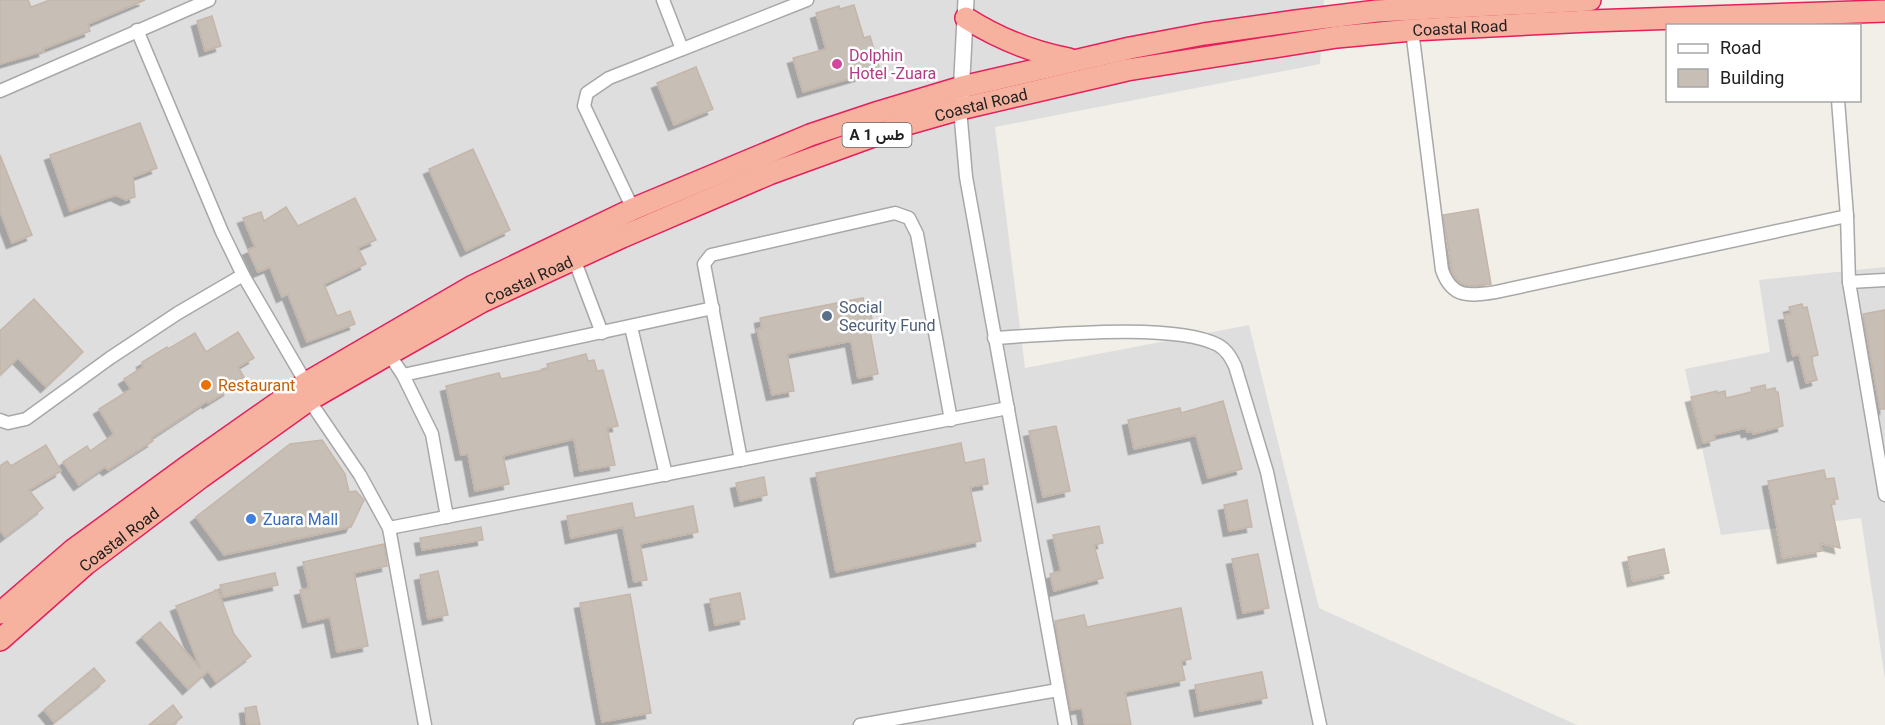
<svg xmlns="http://www.w3.org/2000/svg" width="1885" height="725" font-family="Roboto,Vazirmatn,sans-serif">
<defs>
<filter id="shadow"><feDropShadow dx="-5.5" dy="5.5" stdDeviation="0" flood-color="#0004"/></filter>
</defs>
<rect width="100%" height="100%" fill="#f2efe8"/>
<!-- residential -->
<g fill="#dfdede">
<polygon points="0,0 1324,0 1320,64 995,127 1025,368 1249,325 1319,608 1577,725 0,725"/>
<polygon points="1885,267 1885,679 1861,518 1721,535 1685,369 1770,352 1759,280"/>
</g>
<!-- building -->
<g fill="#c7beb6" stroke="#c5b6a9" stroke-width="1.5" filter="url(#shadow)">
<polygon points="0,0 28,0 31,7 50,0 145,0 88,24 90,31 43,49 44,51 0,64"/>
<polygon points="854,5 864,38 870,36 880,70 803,92 793,58 826,49 816,13 839,6 840,9"/>
<polygon points="212,16 221,46 205,51 197,21"/>
<polygon points="696,67 713,109 674,125 657,83"/>
<polygon points="140,123 157,168 133,177 135,197 126,200 116,195 70,211 50,155"/>
<polygon points="473,149 510,230 466,251 429,169"/>
<polygon points="0,155 32,235 12,243 0,211"/>
<polygon points="355,198 376,240 358,248 366,264 324,284 337,316 350,311 355,324 307,342 288,294 282,297 270,267 258,272 248,250 255,247 243,218 261,212 264,221 286,207 298,226"/>
<polygon points="1478,209 1491,284 1471,286 1461,284 1453,274 1443,215"/>
<polygon points="863,298 865,308 870,308 873,325 869,326 878,374 858,378 851,341 787,354 794,391 772,395 757,329 762,328 760,318"/>
<polygon points="34,299 83,352 46,387 18,358 0,375 0,331"/>
<polygon points="1802,304 1803,308 1807,307 1818,355 1811,357 1817,380 1806,383 1799,354 1793,356 1784,315 1791,314 1789,307"/>
<polygon points="1885,310 1885,409 1880,409 1863,314"/>
<polygon points="238,332 254,358 238,367 244,377 228,387 229,390 208,403 207,401 151,438 153,441 108,470 105,467 79,485 63,462 87,446 90,451 114,434 99,409 131,389 124,379 143,367 142,362 167,347 168,349 195,333 206,352"/>
<polygon points="586,354 588,361 594,360 597,371 603,370 618,426 607,428 615,465 580,471 574,439 503,456 509,484 475,491 468,454 461,455 446,386 499,373 501,379 548,369 547,364"/>
<polygon points="1765,385 1766,390 1775,388 1776,392 1778,392 1783,426 1753,434 1752,431 1747,432 1746,428 1714,435 1715,440 1703,443 1691,397 1717,391 1717,393 1725,391 1726,398 1752,392 1751,388"/>
<polygon points="1223,401 1242,469 1208,478 1196,435 1134,449 1128,420 1180,408 1181,413"/>
<polygon points="1056,426 1070,491 1043,497 1029,431"/>
<polygon points="322,440 345,474 349,492 356,491 364,500 351,527 224,555 196,517 290,444"/>
<polygon points="961,443 965,463 984,459 988,484 970,487 981,541 836,572 816,473"/>
<polygon points="46,445 61,471 29,490 43,508 5,537 0,530 0,466 7,461 11,466"/>
<polygon points="1824,470 1826,479 1834,478 1838,499 1834,499 1835,504 1831,504 1840,548 1820,543 1822,551 1783,558 1768,481"/>
<polygon points="764,477 767,495 740,501 736,483"/>
<polygon points="1247,500 1252,527 1229,531 1224,505"/>
<polygon points="632,503 635,518 693,506 698,532 640,544 647,580 634,582 623,527 571,538 567,516"/>
<polygon points="1099,526 1103,543 1094,545 1103,578 1054,591 1050,574 1061,571 1053,535"/>
<polygon points="481,527 483,540 422,550 420,538"/>
<polygon points="384,544 387,566 354,573 368,646 337,652 330,617 308,622 300,590 309,588 303,562"/>
<polygon points="1664,549 1669,573 1633,581 1628,557"/>
<polygon points="1258,554 1269,608 1243,613 1232,559"/>
<polygon points="438,571 448,615 428,619 420,575"/>
<polygon points="275,573 278,585 223,597 220,585"/>
<polygon points="218,590 234,634 251,656 216,682 208,671 188,689 142,637 160,622 200,668 176,606"/>
<polygon points="740,593 745,619 715,625 710,599"/>
<polygon points="630,594 651,713 602,722 580,603"/>
<polygon points="1181,608 1191,659 1181,661 1185,680 1125,692 1131,725 1085,725 1082,708 1071,710 1055,621 1084,615 1087,627"/>
<polygon points="94,668 105,681 54,722 44,710"/>
<polygon points="1262,672 1267,698 1200,711 1195,685"/>
<polygon points="173,705 182,717 172,725 149,725"/>
<polygon points="256,706 260,725 247,725 245,708"/>
</g>
<g fill="none" stroke-linecap="round" stroke-linejoin="round">
<!-- minor casing -->
<g stroke="#a8a8a8" stroke-width="15">
<g id="minor">
<polyline points="663,0 682,49"/>
<polyline points="137,30 222,232 243,275 306,383"/>
<path d="M 1412,30 L 1442,270 C 1452,299 1470,296 1496,292 L 1847,216"/>
<polyline points="0,91 209,0"/>
<polyline points="1838,100 1847,216 1849,282 1885,495"/>
<polyline points="960,109 966,177 1065,725"/>
<polyline points="633,209 584,106 587,93 609,78 807,0"/>
<polyline points="574,259 602,333"/>
<polyline points="1849,282 1885,280"/>
<polyline points="631,327 666,475"/>
<path d="M 994,338 C 1046,335 1176,322 1218,345 C 1227,350 1231,358 1235,366 L 1267,472 L 1320,725"/>
<polyline points="389,354 403,375 432,434 447,517"/>
<polyline points="403,375 713,308"/>
<polyline points="309,400 360,475 389,528 425,725"/>
<polyline points="0,420 8,423 26,419 110,358 178,313 243,275"/>
<polyline points="741,460 704,264 711,255 895,213 909,218 917,234 951,420"/>
<polyline points="389,528 1008,408"/>
<polyline points="860,725 1058,690"/>
</g>
</g>
<!-- tertiary casing -->
<g stroke="#a8a8a8" stroke-width="18">
<polyline id="tertiary" points="961,96 966,0"/>
</g>
<!-- trunk casing -->
<g stroke="#e51f5c" stroke-width="24">
<g id="trunk">
<path d="M 966,18 C 999,39 1031,52 1069,59"/>
<polyline points="0,613 73,550 188,466 306,383 471,287 633,209 810,135 879,112 962,87 1130,48 1204,34 1296,21 1377,11 1590,0"/>
<path id="s1" d="M 0,640 L 86,564 L 200,478 L 309,400 L 389,354 L 481,302 L 622,237 L 769,174 L 904,125 L 960,109 L 1127,70 L 1337,37 L 1412,30 L 1590,21 L 1885,11"/>
</g>
</g>
<!-- minor -->
<use href="#minor" stroke="#fff" stroke-width="12"/>
<!-- tertiary -->
<use href="#tertiary" stroke="#fff" stroke-width="15"/>
<!-- trunk -->
<use href="#trunk" stroke="#f6b29e" stroke-width="21"/>
</g>
<!-- markers -->
<circle fill="#d1479c" stroke="#fff" stroke-width="2" cx="837" cy="64" r="6"/>
<circle fill="#5c6f8a" stroke="#fff" stroke-width="2" cx="827" cy="316" r="6"/>
<circle fill="#e8710a" stroke="#fff" stroke-width="2" cx="206" cy="385" r="6"/>
<circle fill="#3f7fe0" stroke="#fff" stroke-width="2" cx="251" cy="519" r="6"/>
<g text-anchor="middle" dominant-baseline="central" stroke-width="5" stroke-linejoin="round" paint-order="stroke">
<!-- shield labels -->
<rect fill="#fff" stroke="#646464" stroke-width="1.5" x="842.5" y="123" width="69" height="24" rx="4.5"/>
<g font-size="15" font-weight="bold" fill="#212121">
<text x="877" y="135">A 1 طس</text>
</g>
<!-- street labels -->
<g font-size="16" fill="#212121" stroke="#fff">
<text stroke="none"><textPath href="#s1" startOffset="1614">Coastal Road</textPath></text>
<text stroke="none"><textPath href="#s1" startOffset="1128">Coastal Road</textPath></text>
<text stroke="none"><textPath href="#s1" startOffset="642">Coastal Road</textPath></text>
<text stroke="none"><textPath href="#s1" startOffset="156">Coastal Road</textPath></text>
</g>
<!-- hotel labels -->
<g font-size="16" fill="#b23c85" stroke="#fff" text-anchor="start">
<text x="849" y="55">Dolphin<tspan x="849" dy="18">Hotel -Zuara</tspan></text>
</g>
<!-- service labels -->
<g font-size="16" fill="#4e5e75" stroke="#fff" text-anchor="start">
<text x="839" y="307">Social<tspan x="839" dy="18">Security Fund</tspan></text>
</g>
<!-- food labels -->
<g font-size="16" fill="#c56008" stroke="#fff" text-anchor="start">
<text x="218" y="385">Restaurant</text>
</g>
<!-- shop labels -->
<g font-size="16" fill="#366cbe" stroke="#fff" text-anchor="start">
<text x="263" y="519">Zuara Mall</text>
</g>
</g>
<!-- legend -->
<rect x="1666" y="24" width="195" height="78" fill="#ffffff" stroke="#a6a6a6" stroke-width="1.5"/>
<rect x="1678" y="44" width="30" height="9" fill="#ffffff" stroke="#a6a6a6" stroke-width="1.5"/>
<text x="1720" y="54" font-size="18" fill="#212121">Road</text>
<rect x="1678" y="69" width="30" height="18" fill="#c7beb6" stroke="#a6a6a6" stroke-width="1.5"/>
<text x="1720" y="84" font-size="18" fill="#212121">Building</text>
</svg>
